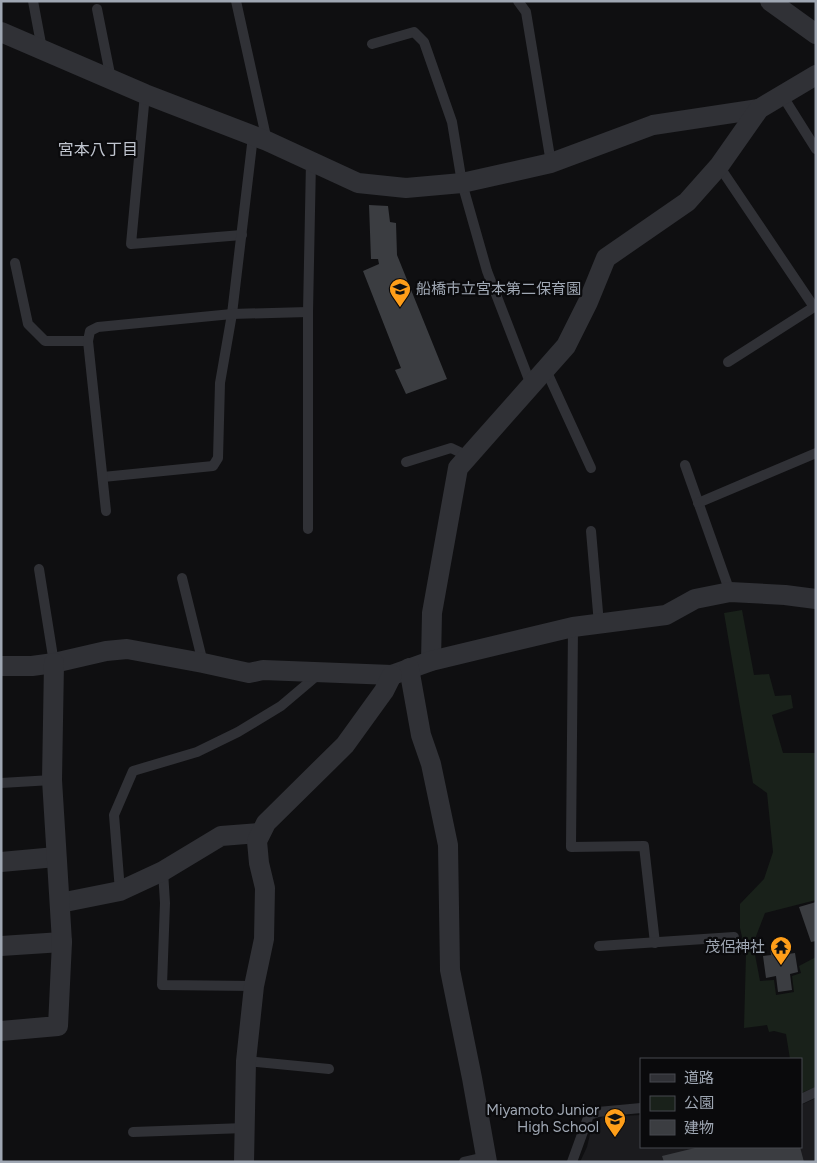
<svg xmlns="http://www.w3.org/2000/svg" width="817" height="1163" font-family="Figtree,'Noto Sans JP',sans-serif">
<rect width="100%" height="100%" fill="#0f0f11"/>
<!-- built -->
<polygon fill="#1b1b1e" points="816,1098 816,1162 580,1162 587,1147 591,1130 602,1117 641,1115 641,1147 801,1147 801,1105"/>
<!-- green -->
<polygon fill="#19211a" points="742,610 754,675 769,674 775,696 791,695 793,708 772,715 783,753 816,753 816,900 765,913 753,944 760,981 774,980 776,995 794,992 792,976 801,973 799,966 816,957 816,1087 801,1093 801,1059 790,1059 786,1034 774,1031 769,1032 767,1025 744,1028 746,954 740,928 740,904 764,879 773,852 767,793 753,783 724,613"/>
<!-- building -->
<g fill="#3b3d41">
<polygon points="369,205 388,206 390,222 396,223 397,255 447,379 406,394 395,370 401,368 363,271 379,264 378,259 371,259"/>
<polygon points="816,902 816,941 811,942 799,907"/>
<polygon points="786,944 788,954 795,953 798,972 790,974 792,990 778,992 776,976 766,978 763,956 771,955 770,946"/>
<polygon points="699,1147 800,1147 804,1162 664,1162 662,1156"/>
</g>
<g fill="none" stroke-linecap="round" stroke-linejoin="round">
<!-- lane -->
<g stroke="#303136" stroke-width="10">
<polyline points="33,1 42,49"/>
<polyline points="236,1 267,141"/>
<polyline points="518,1 526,12 551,163"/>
<polyline points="97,9 111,79"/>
<polyline points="372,44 414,32 424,42 452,122 462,183 487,271 531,385"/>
<polyline points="145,94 131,244 242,235"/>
<polyline points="782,95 816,149"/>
<polyline points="719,166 814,307 728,362"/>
<polyline points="15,263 28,324 45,341 88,341"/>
<polyline points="546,370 591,468"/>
<polyline points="406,462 451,448 468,456"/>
<polyline points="685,465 730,592"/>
<polyline points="103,477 213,466 218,458 220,383 232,314 253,136"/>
<polyline points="698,503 816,453"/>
<polyline points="106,511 88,341 90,331 98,327 232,314 308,312"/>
<polyline points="308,529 308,312 311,161"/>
<polyline points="591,531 599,624"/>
<polyline points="39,569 54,663"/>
<polyline points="182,578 203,663"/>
<polyline points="573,627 571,847 644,846 655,943"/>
<polyline points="1,783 52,780"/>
<polyline points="163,871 165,903 162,985 254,986"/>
<polyline points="120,891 114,815 133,771 197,752 238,732 281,706 320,673"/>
<polyline points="599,946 734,937"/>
<polyline points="246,1061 329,1069"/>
<polyline points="801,1099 816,1092"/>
<polyline points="133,1132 245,1128"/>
<polyline points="464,1162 486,1157"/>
<polyline points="572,1162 589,1115 598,1112 641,1108"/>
</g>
<!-- street -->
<g stroke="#303136" stroke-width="20">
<polyline points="770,1 816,34"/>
<polyline points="1,32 145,94 267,141 358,183 406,188 462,183 551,163 653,125 759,109"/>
<polyline points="431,661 432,613 458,468 566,346 588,302 606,258 687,202 719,166 759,109 816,75"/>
<polyline points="1,666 32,666 54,663 106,651 127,649 203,663 249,673 263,670 392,675 431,661 573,627 666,615 695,599 730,592 785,595 816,599"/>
<polyline points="409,668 421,735 431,764 448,845 450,970 472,1078 487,1162"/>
<polyline points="1,862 56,857"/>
<polyline points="60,903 120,891 163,871 221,836 260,833"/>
<polyline points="1,946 62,942"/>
<polyline points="1,1031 58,1026 62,942 52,780 54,663"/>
<polyline points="244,1162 246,1061 254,986 264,939 265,888 259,863 257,841 266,823 345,745 384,691 392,675"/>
</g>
</g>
<!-- icons -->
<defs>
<g id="school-pin" transform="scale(1.125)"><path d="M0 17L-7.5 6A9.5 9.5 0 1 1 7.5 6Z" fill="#ff9e19" stroke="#0a0a0c"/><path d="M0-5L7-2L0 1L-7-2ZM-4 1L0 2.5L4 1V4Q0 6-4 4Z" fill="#111"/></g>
<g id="temple-pin" transform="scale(1.125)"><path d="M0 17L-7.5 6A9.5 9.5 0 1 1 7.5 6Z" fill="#ff9e19" stroke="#0a0a0c"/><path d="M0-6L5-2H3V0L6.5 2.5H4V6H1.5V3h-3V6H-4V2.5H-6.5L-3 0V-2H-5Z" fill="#111"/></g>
</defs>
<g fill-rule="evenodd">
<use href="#school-pin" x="400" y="289"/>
<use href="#temple-pin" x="781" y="947"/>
<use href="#school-pin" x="615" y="1119"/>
</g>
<g text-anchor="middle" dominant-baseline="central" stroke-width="4.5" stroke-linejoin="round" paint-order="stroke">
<!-- poi labels -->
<g font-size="15" fill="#9fa7b3" stroke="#0a0a0c" text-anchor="end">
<text x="416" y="289" text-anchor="start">船橋市立宮本第二保育園</text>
<text x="765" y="947">茂侶神社</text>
<text x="599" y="1110">Miyamoto Junior<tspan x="599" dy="17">High School</tspan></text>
</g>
<!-- neighbourhood labels -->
<g font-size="16" fill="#c0c5cf" stroke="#0a0a0c">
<text x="98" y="149">宮本八丁目</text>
</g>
</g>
<!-- border -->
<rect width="817" height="1163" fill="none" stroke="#9fa7b3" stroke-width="5"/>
<!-- legend -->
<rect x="640" y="1058" width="162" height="90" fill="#0a0a0c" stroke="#46494f"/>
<rect x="650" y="1074" width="25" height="8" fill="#303136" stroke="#46494f"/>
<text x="684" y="1083" font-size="15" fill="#9fa7b3">道路</text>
<rect x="650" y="1096" width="25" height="15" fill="#19211a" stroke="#46494f"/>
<text x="684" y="1108" font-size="15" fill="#9fa7b3">公園</text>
<rect x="650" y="1120" width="25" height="15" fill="#3b3d41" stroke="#46494f"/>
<text x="684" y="1133" font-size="15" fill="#9fa7b3">建物</text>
</svg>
